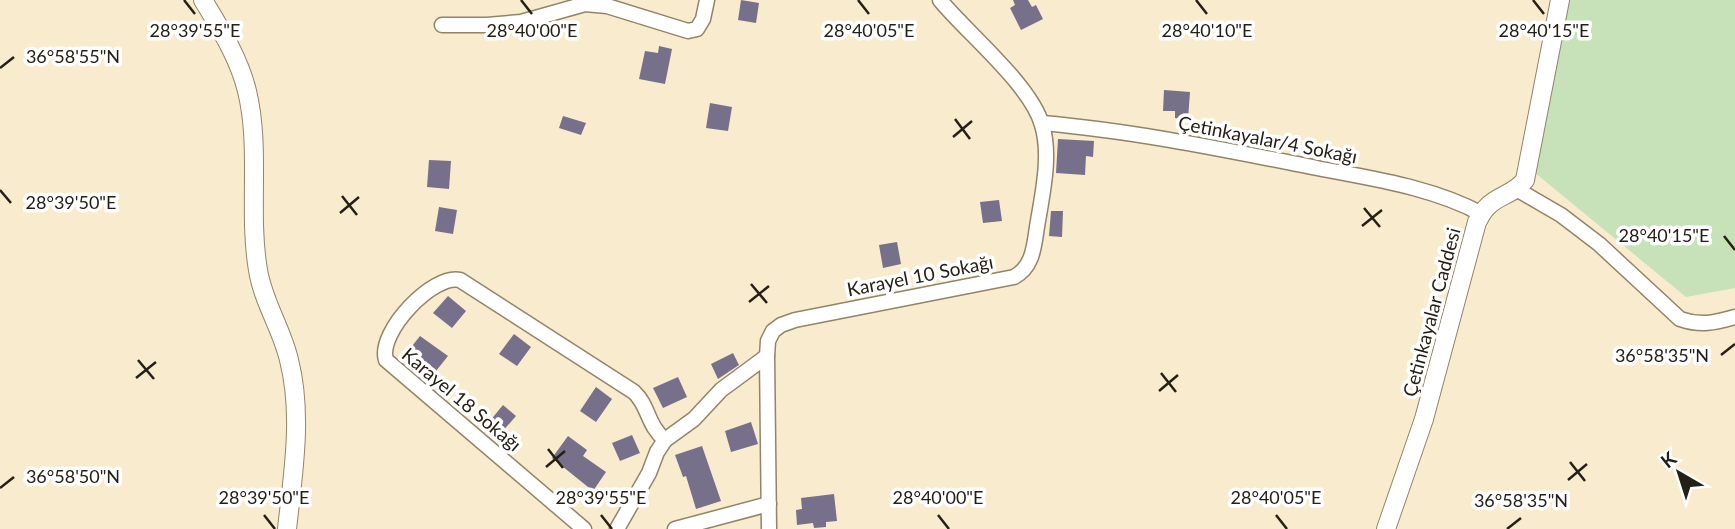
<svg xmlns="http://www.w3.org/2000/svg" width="1735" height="529" font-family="Lato,sans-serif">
<rect width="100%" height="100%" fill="#f9ebcd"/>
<!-- green -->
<polygon fill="#c7e2b8" points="1559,0 1735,0 1735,288 1686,297 1534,172"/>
<!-- building -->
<g fill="#76708b">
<polygon points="741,0 759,3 756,23 738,20"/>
<polygon points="1013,0 1028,0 1032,7 1036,5 1043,19 1021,30 1010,8 1015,5"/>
<polygon points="659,46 672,49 665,84 639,79 645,51 658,53"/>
<polygon points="1164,90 1190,92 1188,119 1175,118 1175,111 1163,111"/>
<polygon points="710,103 732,107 728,131 706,128"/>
<polygon points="563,116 586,123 581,135 559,128"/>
<polygon points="1058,139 1094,141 1093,157 1086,156 1085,175 1056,173"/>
<polygon points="429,160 451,161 449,189 427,187"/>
<polygon points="999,200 1002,221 983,223 980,202"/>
<polygon points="439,207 457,210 453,234 435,231"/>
<polygon points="1051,211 1063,211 1062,237 1049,236"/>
<polygon points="897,242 901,264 883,268 879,245"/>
<polygon points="448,296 466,311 452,328 433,313"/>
<polygon points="514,334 531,347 517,366 499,354"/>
<polygon points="420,336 448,356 432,376 405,355"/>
<polygon points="733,353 739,365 718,379 711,364"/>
<polygon points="678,377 687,397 663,408 653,388"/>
<polygon points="596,387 612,399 596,422 580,411"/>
<polygon points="503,405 516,416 502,432 489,422"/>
<polygon points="751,422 758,444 731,452 725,431"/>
<polygon points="632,435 640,453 620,461 612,443"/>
<polygon points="568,436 587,450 583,456 606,472 593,491 552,458"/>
<polygon points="702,446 721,501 696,509 686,476 683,477 675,455"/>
<polygon points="834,494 837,521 826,522 826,527 814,528 813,523 797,525 796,510 802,509 801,498"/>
</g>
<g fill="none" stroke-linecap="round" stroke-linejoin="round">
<!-- minor casing -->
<g stroke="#918469" stroke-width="17">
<g id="minor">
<polyline points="442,25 487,25 521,22 585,4 607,6 688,31 697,29 703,19 707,0"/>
<path d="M 1042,123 C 1135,131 1226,150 1317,168 C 1373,179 1432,187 1482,214"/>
<path d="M 1518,190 L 1561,215 L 1599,244 L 1680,319 C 1700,326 1715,323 1735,317"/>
<path d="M 584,529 L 386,360 C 377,332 434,273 460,280 L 634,392 C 649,406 647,425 665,440"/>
<polyline points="617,529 649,473 657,452 665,440 694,419 721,390 767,356"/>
<polyline points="675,529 769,504"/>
<path d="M 769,529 L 767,356 L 768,341 L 773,331 L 781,325 L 795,320 L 1014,277 C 1035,266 1034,242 1038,221 C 1043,191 1051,154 1042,125 C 1031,85 967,33 940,0"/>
</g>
</g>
<!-- tertiary casing -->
<g stroke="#918469" stroke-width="20">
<g id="tertiary">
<path d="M 203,0 C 220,28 239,58 247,91 C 261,149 248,211 258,270 C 263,302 282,329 289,360 C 303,415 293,474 287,529"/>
<path d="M 1386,529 L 1424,419 L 1477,222 C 1480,217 1483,211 1487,207 C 1498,195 1513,195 1525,180 L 1560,0"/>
</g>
</g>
<!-- minor -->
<use href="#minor" stroke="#fff" stroke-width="14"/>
<!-- tertiary -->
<use href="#tertiary" stroke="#fff" stroke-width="18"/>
</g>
<!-- ticks -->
<path fill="none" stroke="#252015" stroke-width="2.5" d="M 184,0 L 195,14M 521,0 L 532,14M 858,0 L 869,14M 1196,0 L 1207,14M 1533,0 L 1544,14M 0,68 L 14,57M 955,119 L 970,139M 953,137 L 972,121M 0,190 L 11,203M 342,196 L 357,215M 1364,208 L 1380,227M 340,213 L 359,197M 1362,226 L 1382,210M 1724,236 L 1735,250M 751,284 L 767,303M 749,302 L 769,286M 1721,355 L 1735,344M 138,360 L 154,379M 1161,373 L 1176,392M 136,378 L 156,362M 1159,391 L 1178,375M 548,449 L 563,468M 1570,462 L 1585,481M 546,467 L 565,451M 1568,480 L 1587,464M 0,488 L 14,477M 264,515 L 275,529M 601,515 L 612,529M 938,515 L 949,529M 1276,515 L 1287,529M 1507,529 L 1521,518"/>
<g text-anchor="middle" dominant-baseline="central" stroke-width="7" stroke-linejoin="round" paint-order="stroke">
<!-- street labels -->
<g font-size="19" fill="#252015" stroke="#fff">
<text transform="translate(1268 139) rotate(11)">Çetinkayalar/4 Sokağı</text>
<text transform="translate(920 275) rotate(-11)">Karayel 10 Sokağı</text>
<text transform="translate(1431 312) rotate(-75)">Çetinkayalar Caddesi</text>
<text transform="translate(462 399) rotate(40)">Karayel 18 Sokağı</text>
</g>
</g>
<g font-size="18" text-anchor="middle" fill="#252015" stroke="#fff" stroke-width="7" stroke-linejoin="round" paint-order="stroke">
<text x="195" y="37">28°39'55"E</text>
<text x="532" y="37">28°40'00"E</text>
<text x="869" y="37">28°40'05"E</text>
<text x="1207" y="37">28°40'10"E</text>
<text x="1544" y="37">28°40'15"E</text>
<text x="73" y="63">36°58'55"N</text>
<text x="71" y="209">28°39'50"E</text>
<text x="1664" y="242">28°40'15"E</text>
<text x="1662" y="362">36°58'35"N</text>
<text x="73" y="483">36°58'50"N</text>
<text x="264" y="504">28°39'50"E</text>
<text x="601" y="504">28°39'55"E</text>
<text x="938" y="504">28°40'00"E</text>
<text x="1276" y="504">28°40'05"E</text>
<text x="1521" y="507">36°58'35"N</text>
</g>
<!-- north arrow -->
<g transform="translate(1679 473) rotate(321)" stroke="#ffffff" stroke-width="5" paint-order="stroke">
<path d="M0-5L12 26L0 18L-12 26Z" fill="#252015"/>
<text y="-10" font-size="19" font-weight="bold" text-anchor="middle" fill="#252015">K</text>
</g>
</svg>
